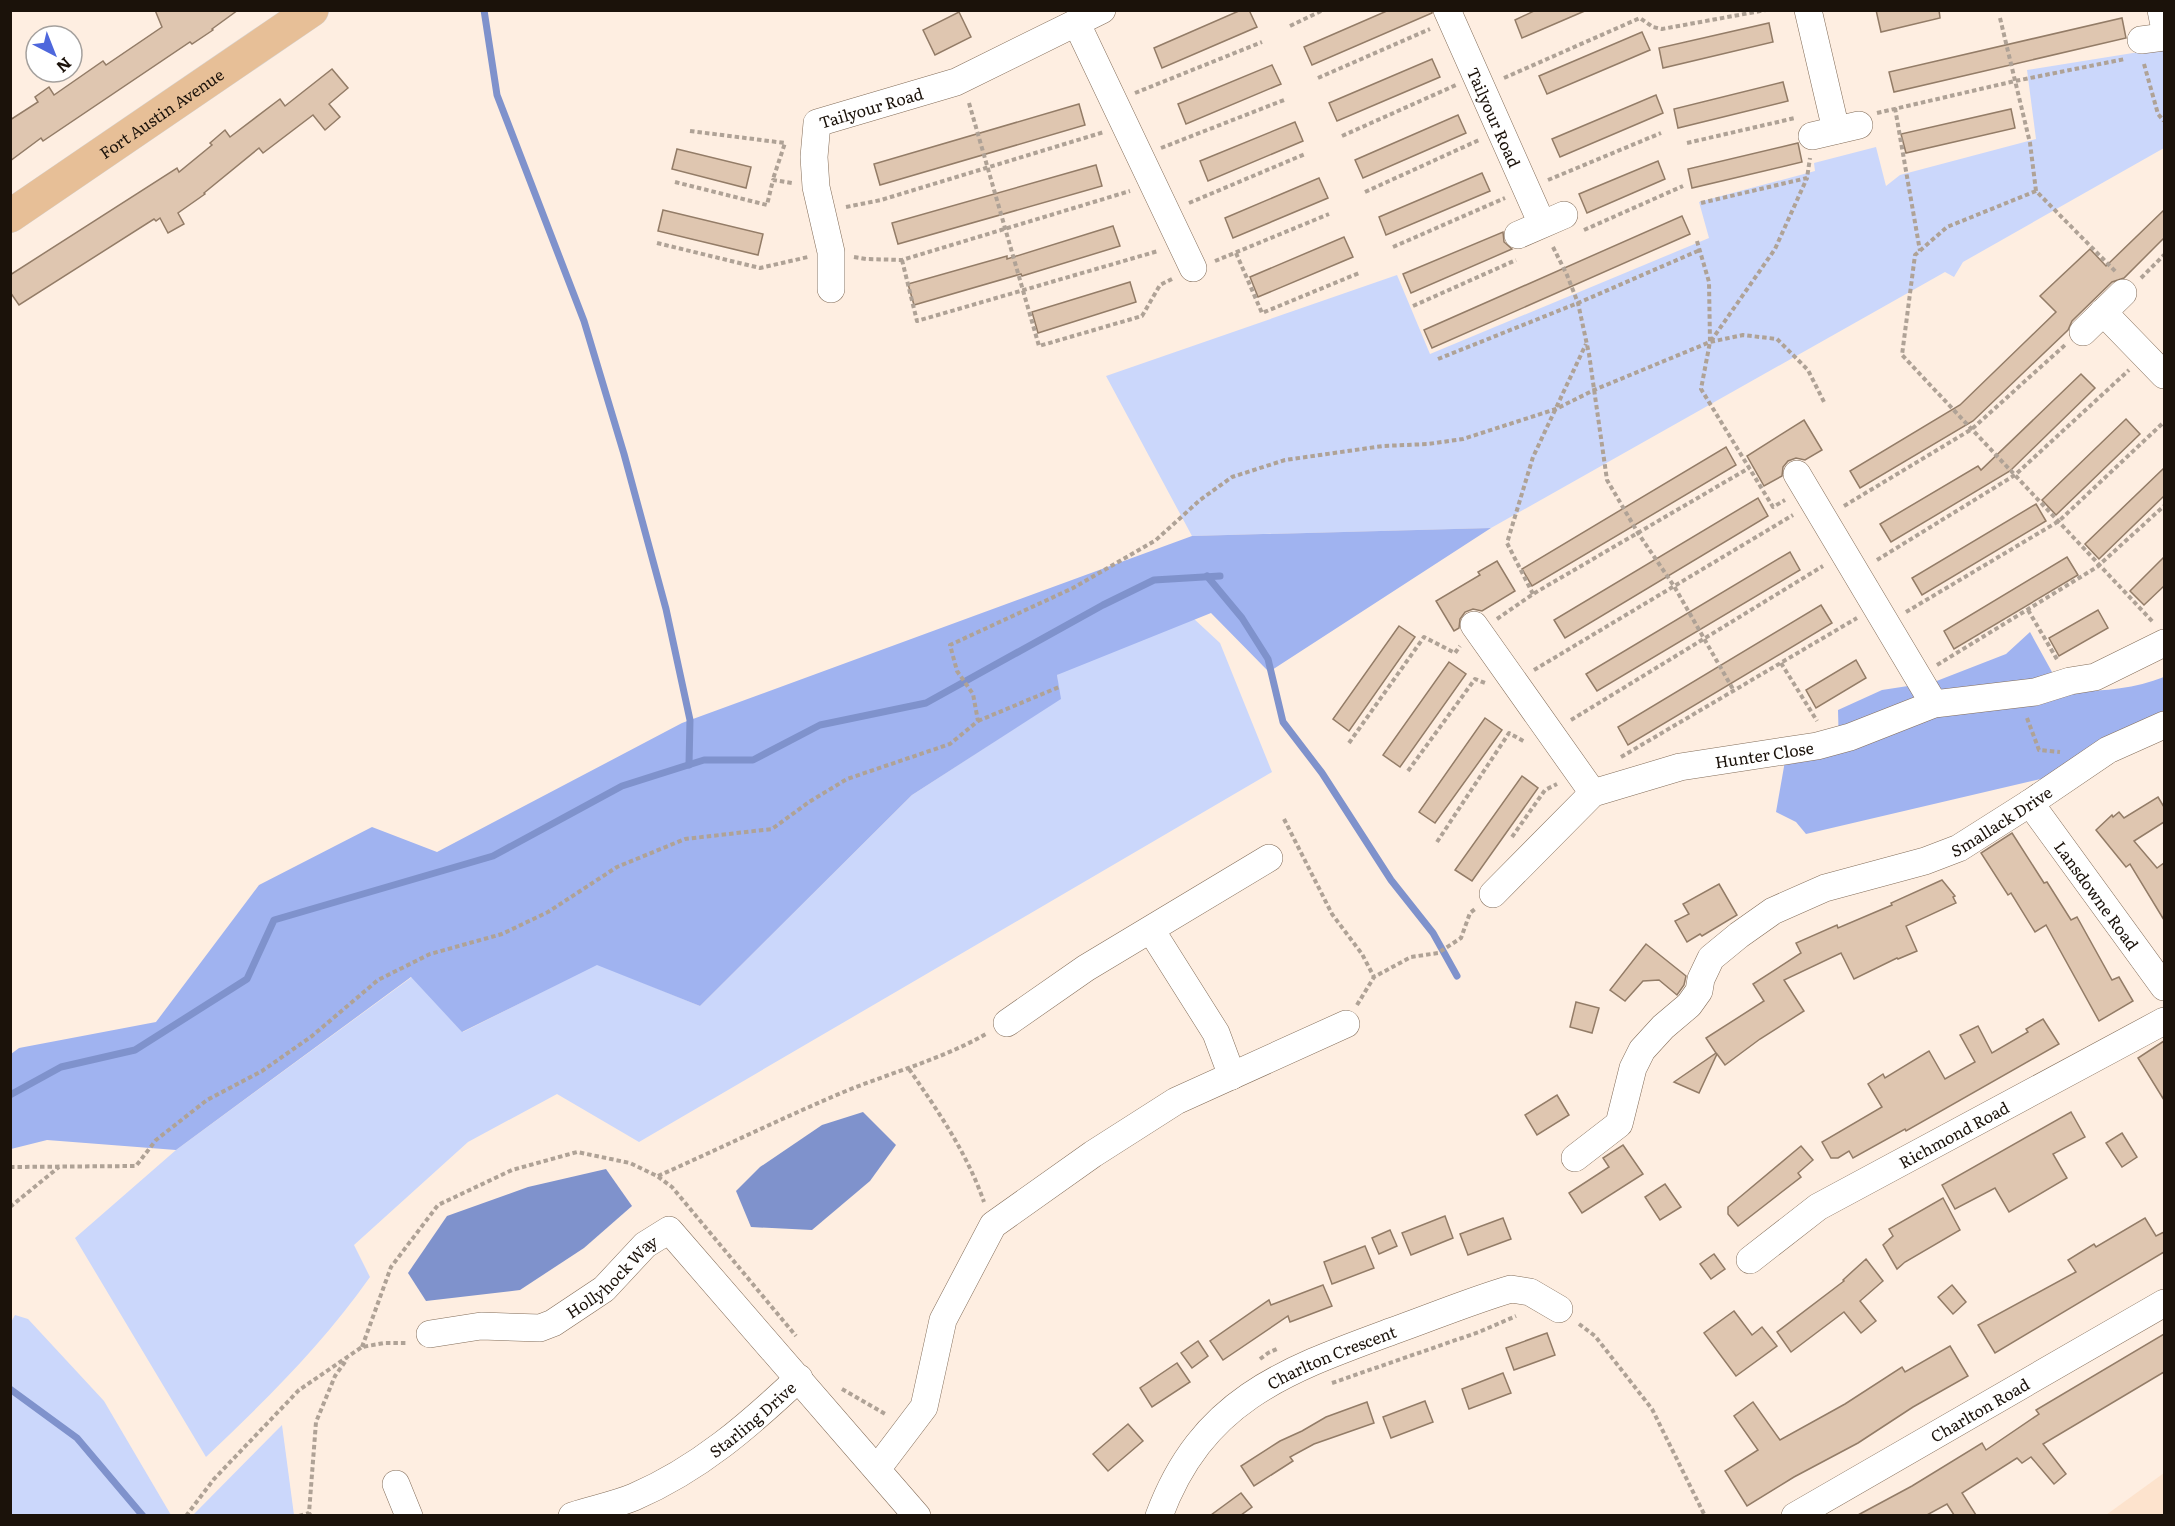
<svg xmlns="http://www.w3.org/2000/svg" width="2175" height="1526" font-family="Literata,serif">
<rect width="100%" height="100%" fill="#feeee1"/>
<!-- built -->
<polygon fill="#fde3cd" points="2164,1473 2164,1515 2106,1515"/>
<!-- green -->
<g fill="#cbd7fb">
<polygon points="2164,48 2164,148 1963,262 1954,277 1945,272 1491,528 1192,536 1106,376 1397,275 1430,354 1709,238 1699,202 1815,171 1814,163 1876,147 1886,186 1900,175 2036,139 2027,70"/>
<path d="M 1179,605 L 1220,643 L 1272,772 L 639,1142 L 557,1094 L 468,1142 L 354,1245 L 370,1277 C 323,1344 265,1401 206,1457 L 75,1238 L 176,1150 L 412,977 L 463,1032 L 597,964 L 700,1006 L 912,795 L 1060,699 L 1057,675 Z"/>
<polygon points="15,1315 28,1319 104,1401 171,1515 11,1515 10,1324"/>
<polygon points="282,1425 294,1515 193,1515"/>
</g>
<!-- forest -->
<g fill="#a0b3f0">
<polygon points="1491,528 1269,672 1211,613 1057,675 1061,699 912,795 700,1006 597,965 462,1032 411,977 176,1150 47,1140 11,1149 11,1054 19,1048 156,1022 259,885 372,827 437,852 682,723 1192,536"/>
<path d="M 2030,632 L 2052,672 L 2059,691 C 2095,692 2131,690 2164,677 L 2164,716 L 2049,777 L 1806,834 L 1796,822 L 1776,812 L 1785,761 L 1839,749 L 1838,710 L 1882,690 L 1934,682 L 2006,654 Z"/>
</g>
<!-- water -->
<g fill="#7f92cc">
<polygon points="863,1112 896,1145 870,1181 812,1230 751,1227 736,1191 760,1167 822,1125"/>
<polygon points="606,1169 632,1206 584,1248 520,1290 426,1301 408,1273 447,1216 528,1187"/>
</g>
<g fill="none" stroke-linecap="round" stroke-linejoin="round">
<!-- stream -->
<g stroke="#7f92cc" stroke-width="7">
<polyline points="484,10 497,95 584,321 624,454 666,609 690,720 689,765"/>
<polyline points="1207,576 1242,618 1268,659 1283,722 1322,773 1391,880 1433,933 1457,976"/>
<polyline points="10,1095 61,1067 135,1050 247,979 274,920 493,856 622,786 704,760 753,760 820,725 926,703 1103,605 1154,580 1220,576"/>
<polyline points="10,1389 77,1438 143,1516"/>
</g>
</g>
<!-- building -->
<g fill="#dfc6b0" stroke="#937c67" stroke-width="1.5">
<polygon points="155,10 238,10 212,29 213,30 192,44 190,42 43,141 41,138 10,161 10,120 38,102 35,97 49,87 54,95 103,61 106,65 162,27"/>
<polygon points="1241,10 1249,10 1257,27 1162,68 1154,48"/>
<polygon points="1389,10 1432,10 1432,13 1312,65 1304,47"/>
<polygon points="1536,10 1587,10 1522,38 1515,20"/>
<polygon points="1876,10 1939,10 1940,18 1881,32"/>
<polygon points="959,12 971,37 935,55 923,30"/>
<polygon points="2122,18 2126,38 1894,92 1889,72"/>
<polygon points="1769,23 1773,42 1663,68 1659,48"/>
<polygon points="1642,32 1650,50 1547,94 1539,76"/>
<polygon points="1432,59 1440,77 1337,121 1329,103"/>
<polygon points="1272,65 1281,84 1186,124 1178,104"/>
<polygon points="332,69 348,88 329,104 340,117 325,130 313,115 263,153 259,148 204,193 205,194 178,213 184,224 168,233 160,218 156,221 154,219 19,305 10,292 10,275 177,168 179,172 212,145 210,143 225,130 230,137 280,99 285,106"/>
<polygon points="1783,82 1788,101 1678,128 1674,109"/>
<polygon points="1656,95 1663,113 1560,157 1552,139"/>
<polygon points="1079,104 1085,125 880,185 874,164"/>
<polygon points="2011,109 2015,128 1906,153 1901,134"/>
<polygon points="1458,115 1466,133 1363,178 1355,160"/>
<polygon points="1295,122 1303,141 1208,181 1200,161"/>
<polygon points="1798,143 1802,162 1692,188 1688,169"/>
<polygon points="677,149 751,167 746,188 672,169"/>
<polygon points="1658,161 1665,179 1587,213 1579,194"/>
<polygon points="1096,165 1102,186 898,244 892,223"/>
<polygon points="1482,173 1490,191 1386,235 1379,217"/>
<polygon points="1319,178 1328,198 1233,238 1225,218"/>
<polygon points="663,210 763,234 758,255 658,231"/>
<polygon points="2164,210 2164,238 2124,278 2112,282 2072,321 2068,330 1973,421 1860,488 1850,471 1960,405 2056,312 2040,296 2090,249 2106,266"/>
<polygon points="1682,216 1690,234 1432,348 1424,330"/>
<polygon points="1113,226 1120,246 1022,276 1021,274 914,305 908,284 1007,256 1007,259"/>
<polygon points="1503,232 1504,242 1512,249 1411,293 1403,274"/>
<polygon points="1344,237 1353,257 1258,297 1250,277"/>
<polygon points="1130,282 1136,302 1038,333 1032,312"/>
<polygon points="2081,374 2095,388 2010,471 1891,542 1880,524 1978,466 1981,470"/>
<polygon points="2126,419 2140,434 2056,515 2042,500"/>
<polygon points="1804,420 1822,450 1805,460 1796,458 1788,461 1783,467 1782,476 1764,486 1747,456"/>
<polygon points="1726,447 1736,465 1532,586 1522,569"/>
<polygon points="2164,468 2164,496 2099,559 2085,544"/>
<polygon points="1758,498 1768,516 1565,638 1554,620"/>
<polygon points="2036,504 2046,521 1922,595 1912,578"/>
<polygon points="1790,552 1800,570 1597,691 1586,674"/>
<polygon points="2067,557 2078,575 1954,649 1944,631"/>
<polygon points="2164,557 2164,586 2144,605 2130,591"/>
<polygon points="1497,561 1515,591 1482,611 1473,609 1465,612 1460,619 1459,628 1454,631 1436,601 1480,575 1478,572"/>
<polygon points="1821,605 1832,623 1628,745 1618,727"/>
<polygon points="2098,610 2108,628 2059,656 2049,638"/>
<polygon points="1399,626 1415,637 1349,731 1333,719"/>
<polygon points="1856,660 1866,678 1816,708 1806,690"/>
<polygon points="1449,662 1466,674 1400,767 1383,755"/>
<polygon points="1485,718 1502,730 1435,823 1419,812"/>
<polygon points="1522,776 1538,788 1472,881 1455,870"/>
<polygon points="2158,797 2164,807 2164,822 2134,841 2157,868 2164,863 2164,920 2130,864 2126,867 2096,830 2112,815 2113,817 2119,812 2124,818"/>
<polygon points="2012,833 2044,883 2047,882 2071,920 2077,917 2112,980 2119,977 2133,1001 2099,1021 2046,925 2035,932 2011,893 2008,895 1981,853"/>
<polygon points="1942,880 1955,896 1953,897 1956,903 1906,926 1917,951 1898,959 1897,958 1854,979 1841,953 1784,980 1804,1011 1760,1039 1725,1065 1717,1054 1699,1093 1674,1082 1716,1053 1706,1038 1764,1001 1753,984 1801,953 1796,943 1837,925 1838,928 1892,905 1891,903"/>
<polygon points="1719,884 1737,915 1702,936 1700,934 1687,942 1675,921 1689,914 1683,904"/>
<polygon points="1646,944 1686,976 1684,985 1677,995 1659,980 1643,981 1625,1001 1610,990"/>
<polygon points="1576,1002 1599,1008 1592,1033 1570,1027"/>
<polygon points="2043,1019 2059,1044 1906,1131 1905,1129 1853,1158 1849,1151 1838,1158 1831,1158 1822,1142 1882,1107 1868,1084 1883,1074 1885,1078 1929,1051 1945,1079 1975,1062 1960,1035 1978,1026 1992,1053 2028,1032 2026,1029"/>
<polygon points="2164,1041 2164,1100 2138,1058"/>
<polygon points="1557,1095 1569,1115 1537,1135 1525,1115"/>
<polygon points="2071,1112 2085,1137 2053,1154 2067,1178 2009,1212 1995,1188 1955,1209 1942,1185"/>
<polygon points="2122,1133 2137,1157 2122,1167 2106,1143"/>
<polygon points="1623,1145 1643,1174 1582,1213 1569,1193 1609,1167 1603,1158"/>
<polygon points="1801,1146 1813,1160 1798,1173 1801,1177 1738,1226 1728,1214 1728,1207"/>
<polygon points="1665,1184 1681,1207 1660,1220 1645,1197"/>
<polygon points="1943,1198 1960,1230 1905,1262 1897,1269 1883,1245 1893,1236 1889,1229"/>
<polygon points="1445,1216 1453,1238 1411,1255 1402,1233"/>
<polygon points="1503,1218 1511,1239 1468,1255 1460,1234"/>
<polygon points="2145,1218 2156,1236 2164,1232 2164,1252 1995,1353 1978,1325 2076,1272 2068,1260 2094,1244 2096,1247"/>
<polygon points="1390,1230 1397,1246 1379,1254 1372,1238"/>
<polygon points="1365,1246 1374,1268 1332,1284 1324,1262"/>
<polygon points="1714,1254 1725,1269 1711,1279 1700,1264"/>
<polygon points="1866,1259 1883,1281 1860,1301 1876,1321 1861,1333 1844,1312 1791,1352 1777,1332 1844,1281 1843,1280"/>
<polygon points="1323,1285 1332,1306 1290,1322 1288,1316 1223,1360 1210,1341 1269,1300 1271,1305"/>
<polygon points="1952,1285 1966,1302 1953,1314 1938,1297"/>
<polygon points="1734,1311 1752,1335 1762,1327 1777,1346 1736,1376 1704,1333"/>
<polygon points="1547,1333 1555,1355 1514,1370 1506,1348"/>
<polygon points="2164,1334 2164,1372 2043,1444 2066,1474 2054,1484 2031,1457 2022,1463 2017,1458 1962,1493 1976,1515 1954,1515 1947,1504 1927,1515 1858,1515 1912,1486 1982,1443 1986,1450 2039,1414 2036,1410"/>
<polygon points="1198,1341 1208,1356 1192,1368 1181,1353"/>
<polygon points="1950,1346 1968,1376 1913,1407 1858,1443 1794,1477 1747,1506 1725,1471 1758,1450 1734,1416 1753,1402 1780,1440 1845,1404 1902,1367 1905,1372"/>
<polygon points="1177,1363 1190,1382 1152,1407 1140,1388"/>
<polygon points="1503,1373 1511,1393 1469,1409 1462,1389"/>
<polygon points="1425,1401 1433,1422 1391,1438 1383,1417"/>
<polygon points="1367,1402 1374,1423 1314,1444 1290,1457 1293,1461 1254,1486 1241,1466 1280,1441 1302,1431 1326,1417"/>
<polygon points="1128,1424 1143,1441 1108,1471 1093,1454"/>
<polygon points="1241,1493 1252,1507 1241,1515 1211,1515"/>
</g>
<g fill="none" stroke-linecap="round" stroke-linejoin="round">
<!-- minor casing -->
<g stroke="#836d59" stroke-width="28">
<g id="minor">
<path id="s1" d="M 1447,10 L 1542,224"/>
<polyline points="1808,10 1836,130"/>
<polyline points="2161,10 2164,25"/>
<polyline points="1077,24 1193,268"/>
<polyline points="2141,40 2164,37"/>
<polyline points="1812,136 1859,125"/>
<polyline points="1518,235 1564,215"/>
<path id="s2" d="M 831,289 L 831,252 L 816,187 L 814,157 L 817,123 L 956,82 L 1102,10"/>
<polyline points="2103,312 2164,375"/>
<polyline points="2083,332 2123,293"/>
<polyline points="1797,474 1934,704"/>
<polyline points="1474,625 1593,793"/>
<path id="s3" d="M 2030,803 L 2164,987"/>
<path id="s4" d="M 1493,894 L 1593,793 L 1680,767 L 1817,746 L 1850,737 L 1934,704 L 2035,692 L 2070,681 L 2095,677 L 2164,643"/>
<polyline points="1151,930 1216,1033 1232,1076"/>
<polyline points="1007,1023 1086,968 1269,858"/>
<path id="s5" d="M 1575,1158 L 1619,1124 L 1633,1068 L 1642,1050 L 1663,1027 L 1689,1005 L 1699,991 L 1701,979 L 1711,958 L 1739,935 L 1773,911 L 1825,888 L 1925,861 L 1959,848 L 2030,803 L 2108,750 L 2164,725"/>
<path id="s6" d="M 1750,1260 L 1818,1207 L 2164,1021"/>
<path id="s7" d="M 430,1334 L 481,1326 L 540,1328 L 553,1323 L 604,1289 L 645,1245 L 669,1230 L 917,1516"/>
<polyline points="877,1469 924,1407 943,1320 993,1225 1093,1154 1176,1101 1346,1024"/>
<polyline points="396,1484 409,1516"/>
<path id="s8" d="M 572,1516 C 593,1509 615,1505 634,1497 C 699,1469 749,1425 799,1378"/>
<path id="s9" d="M 1159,1516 C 1202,1400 1284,1371 1390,1332 C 1430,1318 1470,1301 1511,1289 L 1530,1292 L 1559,1309"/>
<path id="s10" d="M 1795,1516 L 2164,1303"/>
</g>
</g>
<!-- major casing -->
<g stroke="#d6d4d3" stroke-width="34">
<g id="major">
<path id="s11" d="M 10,216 L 312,10"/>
</g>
</g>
<!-- path -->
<g stroke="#afa296" stroke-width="4" stroke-dasharray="4.5 3" stroke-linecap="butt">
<polyline points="2000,18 2030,143 2036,191 2116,272"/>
<polyline points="1290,26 1323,10"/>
<polyline points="2144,64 2158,114 2164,121"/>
<polyline points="1318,78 1430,29"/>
<polyline points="1504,78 1640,18 1653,27 1662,29 1766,10"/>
<polyline points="1135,93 1262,42"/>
<polyline points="969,103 1039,346 1142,316 1160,285 1172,279"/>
<polyline points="1895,108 1920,251"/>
<polyline points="1877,113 2015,81 2125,59"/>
<polyline points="690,131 785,143 773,179"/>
<polyline points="1342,136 1456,85"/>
<polyline points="1687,143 1795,118"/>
<polyline points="1161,148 1284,100"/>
<polyline points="1548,180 1661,133"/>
<polyline points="675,182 767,205 773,180 792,183"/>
<polyline points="2036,191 1947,227 1915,255 1902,355 2153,622"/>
<polyline points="1365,192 1479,140"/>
<polyline points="1189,203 1305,154"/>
<polyline points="1701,203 1807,178 1810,158"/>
<polyline points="846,207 881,200 1104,132"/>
<polyline points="1584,230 1683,186"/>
<polyline points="1697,241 1709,282 1710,342 1701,389 1773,507 1785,500"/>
<polyline points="657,243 760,268 808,257"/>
<polyline points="1393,247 1505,198"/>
<polyline points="1553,247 1567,275 1578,303 1589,354 1607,480 1638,533 1674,586 1734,691"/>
<polyline points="1236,253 1262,313 1359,273"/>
<polyline points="854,257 866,259 902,260 1130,191"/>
<polyline points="902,260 917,321 1158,251"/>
<polyline points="1215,261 1329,214"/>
<polyline points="2141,278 2164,255"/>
<polyline points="1413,306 1516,260"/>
<polyline points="1711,341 1775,249 1807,178"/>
<polyline points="1438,359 1578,303 1700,250"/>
<polyline points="1844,506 1972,429 2065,345"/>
<polyline points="1877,560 2015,475 2129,370"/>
<polyline points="1533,594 1507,543 1533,457 1586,344"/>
<polyline points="2028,610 2058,661"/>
<polyline points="1906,612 2059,521 2164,422"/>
<polyline points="1497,619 1533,594 1749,468"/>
<polyline points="1781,663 1817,721"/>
<polyline points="1937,665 2097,567 2164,506"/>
<polyline points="1534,670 1793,515"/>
<polyline points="2027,718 2039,750 2060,752"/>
<polyline points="1571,720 1823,566"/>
<polyline points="978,721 1059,687"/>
<polyline points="1349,743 1424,637 1455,653 1460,646"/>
<polyline points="1621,757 1857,618"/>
<polyline points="1408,771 1475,679 1485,683"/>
<polyline points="1284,819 1332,914 1362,954 1374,977"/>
<polyline points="1512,837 1545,790 1557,784"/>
<polyline points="1437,842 1509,733 1525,742"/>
<polyline points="1357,1005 1374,977 1411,957 1438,953 1461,938 1470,913 1475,909"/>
<path d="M 909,1069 C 938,1111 967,1153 984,1202"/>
<polyline points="10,1167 136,1166 156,1140 207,1100 262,1071 312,1036 378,980 430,954 502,934 548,912 617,867 685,839 772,829 809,802 847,779 950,744 978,721 973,694 957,671 950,645 1073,588 1156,540 1200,500 1232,477 1285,460 1383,446 1428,444 1463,439 1556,409 1594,390 1710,342 1743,335 1777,339 1808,370 1825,404"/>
<path d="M 658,1176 C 721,1148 782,1118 846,1091 C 893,1072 942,1059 986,1034"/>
<polyline points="10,1207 59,1167"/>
<polyline points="1579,1324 1595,1336 1652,1409 1705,1516"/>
<polyline points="362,1347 391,1267 438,1205 512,1170 577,1152 630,1163 657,1176 672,1187 796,1336"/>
<polyline points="1260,1359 1268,1353 1279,1348"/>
<polyline points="1332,1383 1479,1332 1516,1316"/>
<polyline points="842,1389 887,1415"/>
<polyline points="186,1516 214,1479 299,1390 362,1347 384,1343 407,1343"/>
<polyline points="299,1516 309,1513"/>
<polyline points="311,1516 309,1513 316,1422 335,1376 347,1359"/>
</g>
<!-- minor -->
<use href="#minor" stroke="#fff" stroke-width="27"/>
<!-- major -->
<use href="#major" stroke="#e7bf97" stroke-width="33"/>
</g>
<g text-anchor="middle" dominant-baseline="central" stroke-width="6" stroke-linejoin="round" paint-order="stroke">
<!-- street labels -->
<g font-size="16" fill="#1b120a" stroke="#fff">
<text stroke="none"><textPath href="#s2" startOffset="224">Tailyour Road</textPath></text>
<text stroke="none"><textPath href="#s11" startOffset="183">Fort Austin Avenue</textPath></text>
<text stroke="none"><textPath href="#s1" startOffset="117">Tailyour Road</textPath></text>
<text stroke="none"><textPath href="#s4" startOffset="318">Hunter Close</textPath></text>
<text stroke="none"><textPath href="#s5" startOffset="576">Smallack Drive</textPath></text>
<text stroke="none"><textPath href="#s3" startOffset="114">Lansdowne Road</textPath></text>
<text stroke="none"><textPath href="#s6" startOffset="240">Richmond Road</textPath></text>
<text stroke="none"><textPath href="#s7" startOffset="200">Hollyhock Way</textPath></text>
<text stroke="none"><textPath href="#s9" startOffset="244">Charlton Crescent</textPath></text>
<text stroke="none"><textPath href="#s10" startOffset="213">Charlton Road</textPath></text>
<text stroke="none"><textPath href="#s8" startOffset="207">Starling Drive</textPath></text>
</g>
</g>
<!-- border -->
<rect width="2175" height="1526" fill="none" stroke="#1b120a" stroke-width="24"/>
<!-- north arrow -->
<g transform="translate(54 54) rotate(138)"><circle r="28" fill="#ffffff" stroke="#a4a09d" stroke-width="1.5"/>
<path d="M0-4.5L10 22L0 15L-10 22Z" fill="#4e67dc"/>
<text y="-9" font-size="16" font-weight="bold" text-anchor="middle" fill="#1b120a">N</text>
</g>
</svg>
